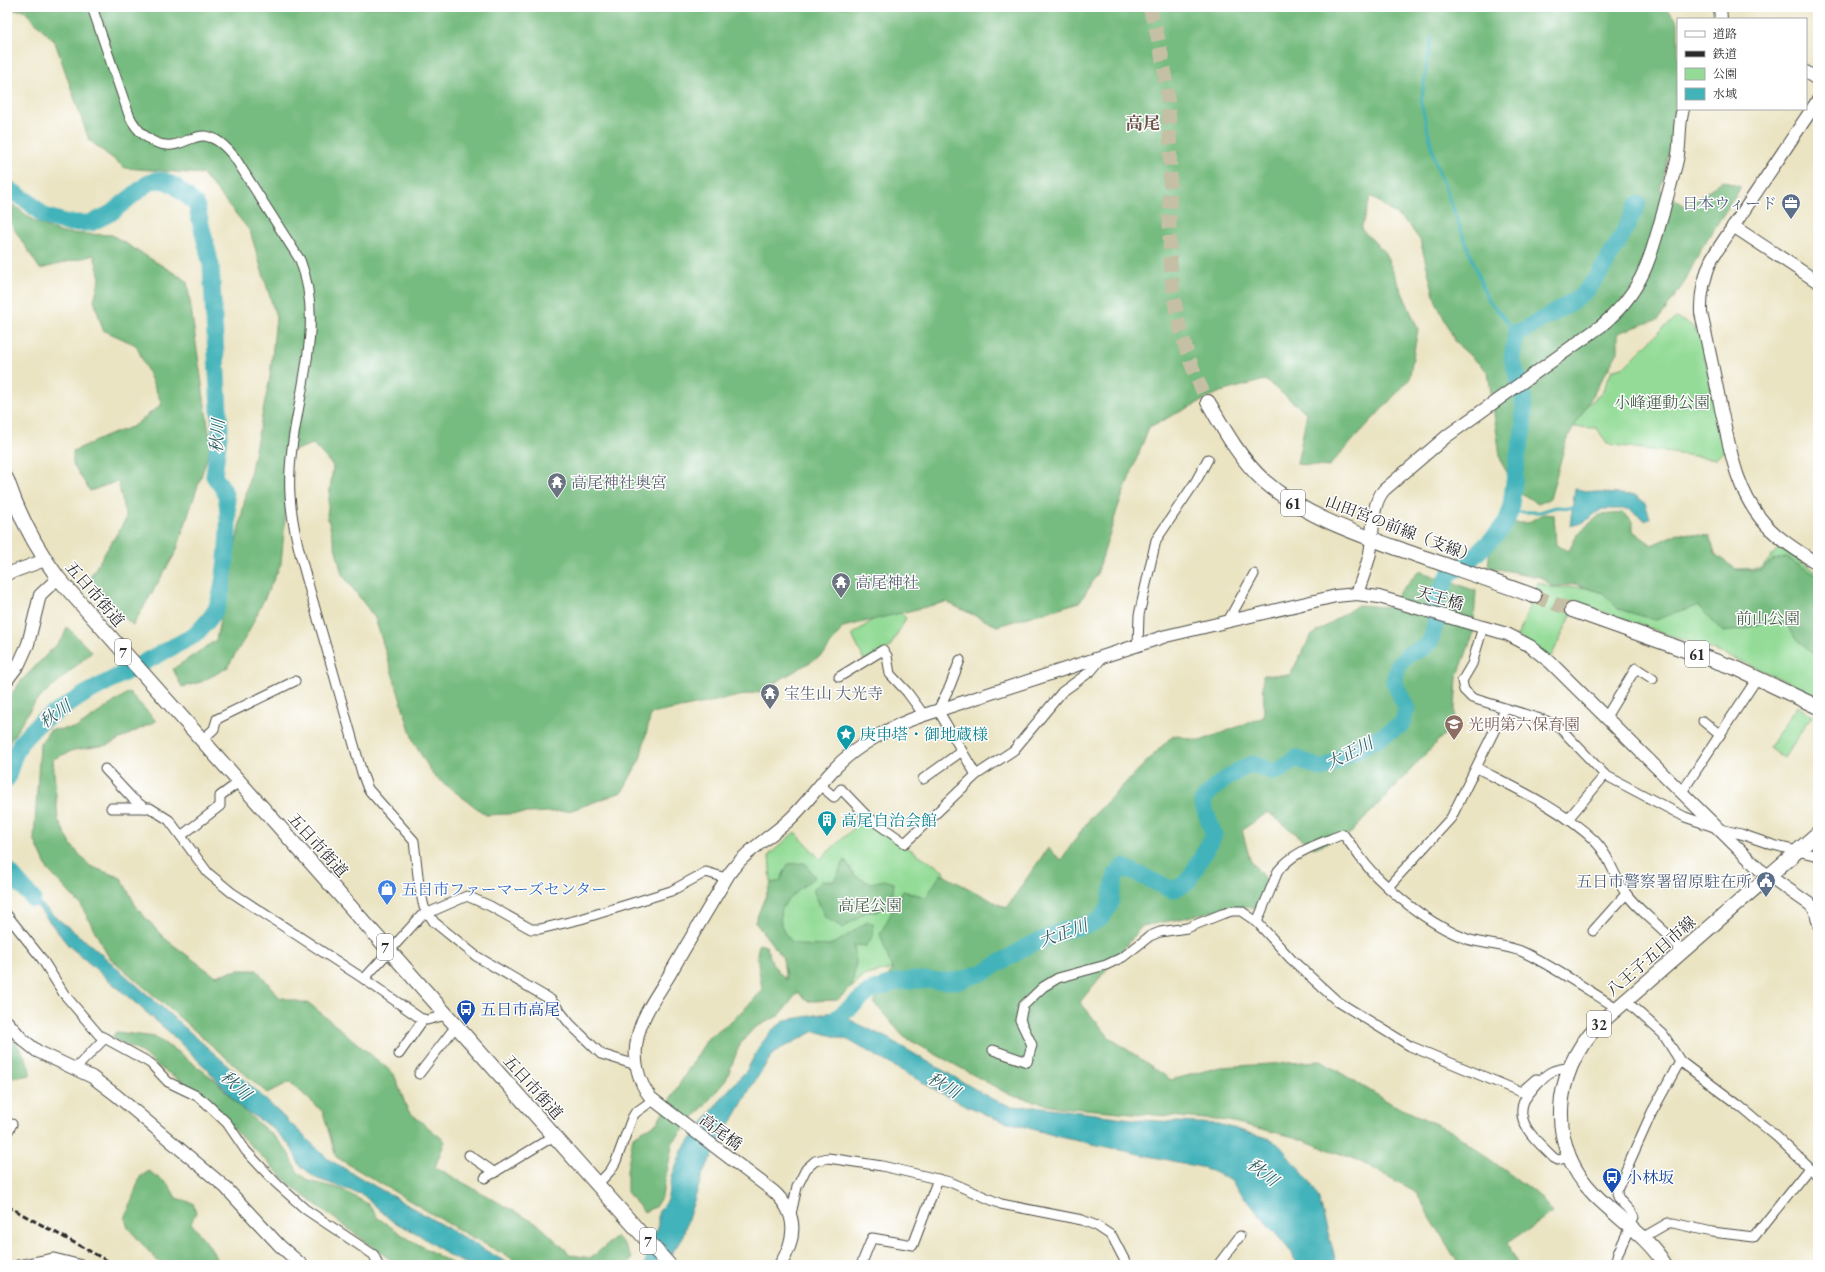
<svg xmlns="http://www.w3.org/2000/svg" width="1825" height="1272" font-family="'EB Garamond','Noto Serif JP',serif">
<rect width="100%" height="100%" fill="#fff"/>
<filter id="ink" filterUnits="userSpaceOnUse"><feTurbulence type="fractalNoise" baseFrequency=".025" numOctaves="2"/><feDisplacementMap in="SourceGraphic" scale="8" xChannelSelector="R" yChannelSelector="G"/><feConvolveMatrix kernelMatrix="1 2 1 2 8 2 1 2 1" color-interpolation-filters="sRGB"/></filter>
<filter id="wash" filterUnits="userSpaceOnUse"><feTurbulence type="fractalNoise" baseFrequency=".012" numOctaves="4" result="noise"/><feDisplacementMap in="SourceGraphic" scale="16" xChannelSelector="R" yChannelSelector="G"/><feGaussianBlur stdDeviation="0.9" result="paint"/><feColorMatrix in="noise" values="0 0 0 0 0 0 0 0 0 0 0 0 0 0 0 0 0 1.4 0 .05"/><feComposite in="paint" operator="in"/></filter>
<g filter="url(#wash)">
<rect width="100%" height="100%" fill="#ebe4c3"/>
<!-- green -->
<g fill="#93db96" stroke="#5f8360">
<polygon points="1676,318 1691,325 1701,338 1724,451 1716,459 1607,444 1597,428 1567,427 1566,422 1602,393 1612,370 1625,366 1661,330"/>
<polygon points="1779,547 1818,573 1818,696 1732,657 1575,602 1569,620 1550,659 1518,637 1538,582 1554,588 1574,587 1629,591 1734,569 1762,568"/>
<polygon points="885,611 900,612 906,618 890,647 865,662 852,635"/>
<polygon points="1797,706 1812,716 1784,758 1769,747"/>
<polygon points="865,818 905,846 943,870 962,929 892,969 866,975 837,1000 807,1001 786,981 783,958 755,922 771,883 769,855 795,832 820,859"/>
</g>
<!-- forest -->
<g fill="#76bb7f" stroke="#507355">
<polygon points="7,7 1664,7 1678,21 1678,75 1670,150 1660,190 1687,207 1722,181 1741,187 1702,247 1684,283 1659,319 1618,333 1618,352 1566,441 1550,499 1538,504 1518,491 1501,462 1488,372 1456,343 1436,302 1420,240 1408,224 1371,196 1361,229 1384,251 1418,329 1409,380 1328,467 1297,464 1307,413 1265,380 1220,392 1149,427 1118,507 1097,574 1080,602 997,626 946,602 843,627 824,654 759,692 651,714 640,759 622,792 569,811 486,815 434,776 414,743 375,618 342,574 327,515 333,466 313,444 286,453 286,509 281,564 248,633 227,668 201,682 182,687 173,669 216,640 270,377 276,317 250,231 203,174 125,168 89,140 55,42 23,10 7,10"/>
<polygon points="7,200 34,221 62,233 112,235 187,281 211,446 176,552 133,625 106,601 90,577 126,519 118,481 90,491 73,464 73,451 114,433 132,427 162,404 136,345 103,330 94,300 100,278 94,255 40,269 7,218"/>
<path d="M 1623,513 L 1633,521 L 1633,531 L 1652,545 L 1678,533 L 1709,536 L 1716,555 L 1737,570 L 1761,570 L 1774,559 L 1787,558 L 1818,576 L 1818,658 L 1796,638 L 1785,623 C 1766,616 1763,624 1745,629 C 1738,631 1730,631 1723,632 L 1698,606 L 1676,612 L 1656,620 L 1618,609 L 1603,593 L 1575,584 L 1553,587 L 1540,577 L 1488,567 L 1490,548 L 1512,523 L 1527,523 L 1544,514 L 1554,515 L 1556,545 L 1569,551 L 1578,533 L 1600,515 Z"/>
<polygon points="1419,571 1476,591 1473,635 1457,678 1454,724 1351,833 1314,848 1268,812 1242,830 1250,860 1269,884 1260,908 1229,907 1180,919 1142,926 1080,1002 1109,1037 1171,1080 1220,1067 1321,1061 1392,1104 1453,1132 1538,1195 1553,1213 1508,1243 1518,1265 1459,1265 1415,1191 1355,1159 1294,1137 1229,1121 1060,1107 1012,1096 904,1037 874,1003 892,969 880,934 903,891 926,897 941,874 1006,908 1048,848 1061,860 1088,821 1173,735 1200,741 1264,717 1263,675 1290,675 1311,636 1358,605 1386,607"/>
<polygon points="67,627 92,652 35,702 7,746 7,700 21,681 63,638"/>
<polygon points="129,692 156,721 108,745 74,750 53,759 58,820 72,846 90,866 121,878 137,908 164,938 215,976 238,970 257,970 279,997 310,1004 394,1074 408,1111 445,1141 435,1167 539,1225 571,1255 591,1258 616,1237 623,1243 632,1258 628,1265 524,1265 464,1233 336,1157 323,1112 290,1082 267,1093 108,956 81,905 48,870 34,839 40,744 50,730 76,728"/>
<polygon points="845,860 855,876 870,883 884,880 894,883 893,893 878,912 866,912 843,928 825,917 813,890 822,881 834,881"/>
<path d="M 805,863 L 815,877 C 807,883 785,900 782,909 C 777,921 784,940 798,944 C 803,946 822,946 828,945 C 841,943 855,928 868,922 L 874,925 L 873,936 L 866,946 L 854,945 L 856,962 L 852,986 L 837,1000 L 807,1001 L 798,992 L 780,1015 L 754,1028 L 740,1044 L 726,1080 L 673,1142 L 662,1196 L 655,1207 L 644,1212 L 627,1192 L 627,1171 L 633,1136 L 657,1123 L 667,1104 L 708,1038 L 731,1021 L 753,1001 L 762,989 L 757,955 L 759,944 L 766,946 L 773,965 L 786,980 L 783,958 L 755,922 L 771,883 L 780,881 L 788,864 Z"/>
<path d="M 7,1031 C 15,1042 31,1061 30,1075 L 13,1078 L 7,1074 Z"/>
<polygon points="116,1032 155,1037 179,1053 215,1080 243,1110 279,1141 289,1154 297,1171 308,1181 341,1189 368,1204 378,1218 407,1238 455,1265 400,1265 385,1256 295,1189 191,1087 159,1067 141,1052 112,1038"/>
<polygon points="149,1171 169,1185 176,1198 193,1203 196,1212 191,1223 211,1248 219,1265 161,1265 128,1228 125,1219 140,1177"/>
</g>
<!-- water -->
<g fill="#43b3ba" stroke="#376f72">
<polygon points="1575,489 1601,493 1635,495 1645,503 1650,518 1646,521 1629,509 1602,509 1582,523 1570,526"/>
<polygon points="18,882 54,916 92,946 249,1084 328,1159 511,1265 470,1265 451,1257 418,1234 392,1221 363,1195 315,1178 299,1164 290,1145 270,1126 242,1109 208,1070 168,1031 68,945"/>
<polygon points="834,1012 887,1038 992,1099 1013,1107 1035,1106 1139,1120 1218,1124 1267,1138 1278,1144 1286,1153 1309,1181 1318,1196 1337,1265 1296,1265 1292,1253 1230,1180 1205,1168 1060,1137 994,1118 950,1098 848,1040 815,1031 774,1052 751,1087 703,1173 682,1238 664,1265 644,1265 658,1225 658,1213 667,1200 673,1174 682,1151 724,1095 747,1070 759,1047 772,1030 786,1020"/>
</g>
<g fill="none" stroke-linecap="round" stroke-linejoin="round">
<!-- stream -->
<g stroke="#43b3ba" stroke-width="3">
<polyline points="1431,38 1421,103 1436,164 1487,298 1516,332"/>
<polyline points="1510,512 1540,512 1556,507 1573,508"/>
</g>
<!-- river -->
<g stroke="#43b3ba" stroke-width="17">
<path d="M 7,188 L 29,202 L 44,216 L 67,223 L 91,223 L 111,213 L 147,184 L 156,180 L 165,181 L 175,186 L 196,204 L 211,265 L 220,428 L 214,476 C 217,481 222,486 224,491 C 233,511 225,589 216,609 C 211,619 202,627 195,635 L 85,694 L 40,722 L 21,742 L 13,759 L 7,779"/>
<polyline points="7,869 33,899"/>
<path d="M 833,1021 L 871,991 L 897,982 L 913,980 L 950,981 L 961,980 L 984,972 L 1030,945 L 1065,930 L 1091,924 L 1101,918 L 1109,907 L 1116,874 L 1123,867 L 1172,890 L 1187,883 L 1214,835 L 1202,802 C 1212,787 1236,770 1253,764 L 1274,772 L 1282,769 L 1296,758 L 1322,769 L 1401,725 L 1407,709 L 1394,682 L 1398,665 L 1409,654 L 1425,647 L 1431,640 L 1435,624 L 1435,601 L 1450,573 L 1467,563 L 1496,535 L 1506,522 L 1510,512 L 1517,460 L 1523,431 L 1524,408 L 1523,395 L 1512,359 L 1516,332 L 1524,330 C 1542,319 1562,309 1579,297 C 1601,279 1625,230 1638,204"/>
</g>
</g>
</g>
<g filter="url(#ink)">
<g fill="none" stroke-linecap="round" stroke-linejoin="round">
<!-- primary-tunnel -->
<g stroke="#c5bfa5" stroke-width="14" stroke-dasharray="14 7" stroke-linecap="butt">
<path d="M 1149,7 C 1164,51 1170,101 1170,147 C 1171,195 1167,242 1173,290 C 1178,329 1190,367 1208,402"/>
<polyline points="1534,596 1572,610"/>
</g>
<!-- street casing -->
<g stroke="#484742" stroke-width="11">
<g id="street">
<path d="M 92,7 L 129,115 C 136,131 153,147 172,145 C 183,144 194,135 205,136 C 218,138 227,148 235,158 L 300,260 C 330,337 285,417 290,495 C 293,538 307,578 318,619 C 333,670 347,721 362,773 L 368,789 L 414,841 L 419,885 L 424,907 L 434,922 L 476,956 L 551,1000 L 570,1024 L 601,1054 L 636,1065"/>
<polyline points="1228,621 1254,574"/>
<polyline points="1483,627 1472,664 1462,681 1464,690 1472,698 1547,721 1560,728 1605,775 1685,817 1720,829 1741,834 1773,845 1818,856"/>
<polyline points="1138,645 1139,615 1156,540 1196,481 1208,459"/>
<polyline points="960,660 950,686 938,710 976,775"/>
<polyline points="839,677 883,650 887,656 890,674 907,692 924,715"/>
<polyline points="1606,717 1636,668 1653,679"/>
<polyline points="1703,721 1720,735"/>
<polyline points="202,740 214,729 217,719 295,681"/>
<path d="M 1477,768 C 1517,789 1561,809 1594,840 C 1610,856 1613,875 1625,892 C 1636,908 1652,919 1666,933 C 1672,938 1677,945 1682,951"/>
<polyline points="105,769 132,798 145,808"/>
<polyline points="923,779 962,751"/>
<polyline points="820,785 834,797 841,789 868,817 905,843 976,775 1014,750 1062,692 1091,671 1103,657"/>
<polyline points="1682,792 1758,677"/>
<polyline points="111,808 150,808 169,820 208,873 231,892 364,979 420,1018 427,1020 446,1015"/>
<polyline points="1568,819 1605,775"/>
<polyline points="181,836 220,806 220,796 239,782"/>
<polyline points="1388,887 1451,818 1505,709"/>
<polyline points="1813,907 1818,926"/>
<polyline points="7,915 42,959 64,994 99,1035 150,1063 168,1082 197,1096 205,1102 227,1123 246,1151 276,1183 305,1209 374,1255 378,1265"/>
<path d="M 1257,922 L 1278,871 C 1295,850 1320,844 1343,834 C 1354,848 1363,863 1375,875 C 1401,901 1433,926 1467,939 C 1485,945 1505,944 1523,952 C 1556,968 1586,989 1617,1008"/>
<polyline points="1593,931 1626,894"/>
<polyline points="364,979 421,916 467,896 490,906 531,929 540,929 581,919 671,891 706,872 726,878"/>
<polyline points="1626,1001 1663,1034 1680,1061 1737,1104 1777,1137 1818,1176"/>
<polyline points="993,1050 1027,1062 1032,1045 1020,1020 1023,1006 1043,987 1058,978 1106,965 1123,957 1150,936 1160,932 1187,928 1222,914 1232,911 1241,911 1257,922 1291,959 1337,1001 1410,1046 1521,1092 1536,1079 1541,1080"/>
<polyline points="399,1054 423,1020"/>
<path d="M 1569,1068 C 1553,1069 1548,1072 1537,1084 C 1533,1089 1527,1095 1524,1101 C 1514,1124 1540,1144 1554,1158 L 1558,1160 L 1570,1157"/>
<polyline points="75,1069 105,1038"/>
<polyline points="419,1074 456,1026"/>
<polyline points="7,1133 12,1124"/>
<polyline points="469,1155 495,1173"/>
<polyline points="485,1178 554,1136"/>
<polyline points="597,1185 611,1170 616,1161 632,1118 635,1113 653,1100"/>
<polyline points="791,1214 797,1187 806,1169 815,1161 828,1158 882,1166 950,1182 1001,1204 1082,1220 1097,1226 1112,1236 1127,1265"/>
<polyline points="1642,1238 1668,1223 1673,1223 1712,1232 1754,1237 1809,1168"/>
<polyline points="18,1265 54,1258 82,1265"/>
<polyline points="861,1265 872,1238 913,1245 938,1179"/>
<polyline points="1218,1265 1240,1236"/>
<path d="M 1615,1265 L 1618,1253 L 1634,1218 C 1631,1207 1616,1203 1617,1190 L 1652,1112 L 1680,1061"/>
</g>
</g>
<!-- secondary casing -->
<g stroke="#484742" stroke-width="14">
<g id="secondary">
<polyline points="1720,7 1721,19"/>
<polyline points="1806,72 1818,80"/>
<path d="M 1818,100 L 1712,258 C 1704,277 1700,293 1701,313 C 1708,345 1715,377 1721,409 C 1730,447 1735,487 1761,519 C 1776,538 1798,551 1818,564"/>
<polyline points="1733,226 1818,282"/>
<polyline points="7,574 45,560"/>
<path d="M 1357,594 C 1361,581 1367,567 1370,553 C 1374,533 1370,506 1384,490 L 1447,436 L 1601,326 C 1642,292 1649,262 1663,213 C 1667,196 1673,178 1677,160 C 1681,143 1678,126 1683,109"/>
<polyline points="7,680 19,664 28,644 40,595 58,578"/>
<polyline points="7,1022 22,1039 37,1051 92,1077 116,1095 225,1187 280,1246 302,1265"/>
<path d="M 780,1265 C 797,1238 798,1213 773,1191 L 651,1098 C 638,1082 633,1060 637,1040 C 641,1015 659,993 671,972 C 690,939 710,906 729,874 C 745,851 768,839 788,821 C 805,806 817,787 833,770 C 855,746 893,725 924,715 L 1166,636 L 1336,596 L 1357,594 L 1379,597 L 1507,634 L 1530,646 L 1550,662 L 1759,869 L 1818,910"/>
</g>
</g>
<!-- primary casing -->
<g stroke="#484742" stroke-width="16">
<g id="primary">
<path d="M 1208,402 C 1224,430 1240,459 1264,481 C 1304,516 1355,533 1405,551 C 1448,566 1491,580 1534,596"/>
<path d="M 7,480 C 19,516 36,548 58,578 L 669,1265"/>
<polyline points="1572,610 1738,669 1818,707"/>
<path d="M 1665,1265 C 1648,1236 1617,1218 1594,1194 C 1547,1146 1552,1074 1597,1026 L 1818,833"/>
</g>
</g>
<!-- street -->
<use href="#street" stroke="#fff" stroke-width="9"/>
<!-- secondary -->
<use href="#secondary" stroke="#fff" stroke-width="12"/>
<!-- primary -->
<use href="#primary" stroke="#fff" stroke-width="14"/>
<!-- rail -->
<polyline stroke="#2b2b2b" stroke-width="3" stroke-dasharray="6 3" stroke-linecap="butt" points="7,1206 115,1265"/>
</g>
</g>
<!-- icons -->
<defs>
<g id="office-pin" transform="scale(1)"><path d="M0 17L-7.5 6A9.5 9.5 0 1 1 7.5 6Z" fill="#5c6f8a" stroke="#fff"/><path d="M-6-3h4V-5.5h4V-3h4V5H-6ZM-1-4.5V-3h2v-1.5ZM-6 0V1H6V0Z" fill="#fff"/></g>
<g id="temple-pin" transform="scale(1)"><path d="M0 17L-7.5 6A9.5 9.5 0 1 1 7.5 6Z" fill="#6b7280" stroke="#fff"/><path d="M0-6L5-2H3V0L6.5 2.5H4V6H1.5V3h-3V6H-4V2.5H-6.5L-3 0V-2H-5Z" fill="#fff"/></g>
<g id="school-pin" transform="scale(1)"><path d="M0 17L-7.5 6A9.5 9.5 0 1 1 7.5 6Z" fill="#8d6e63" stroke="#fff"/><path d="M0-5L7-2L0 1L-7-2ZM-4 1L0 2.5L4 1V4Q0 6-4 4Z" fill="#fff"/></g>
<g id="sight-pin" transform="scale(1)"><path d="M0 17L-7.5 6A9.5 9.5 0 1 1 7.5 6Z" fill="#0f9aa8" stroke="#fff"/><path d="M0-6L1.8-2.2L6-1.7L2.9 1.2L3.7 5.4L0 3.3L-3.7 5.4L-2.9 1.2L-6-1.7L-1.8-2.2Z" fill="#fff"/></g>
<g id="building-pin" transform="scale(1)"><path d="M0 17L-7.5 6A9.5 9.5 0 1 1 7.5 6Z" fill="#0f9aa8" stroke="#fff"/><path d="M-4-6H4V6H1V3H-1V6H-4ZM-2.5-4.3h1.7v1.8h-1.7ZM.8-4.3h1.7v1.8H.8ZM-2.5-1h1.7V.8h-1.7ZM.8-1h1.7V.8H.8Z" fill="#fff"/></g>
<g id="civic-pin" transform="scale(1)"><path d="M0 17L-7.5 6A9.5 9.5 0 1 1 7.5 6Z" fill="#5c6f8a" stroke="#fff"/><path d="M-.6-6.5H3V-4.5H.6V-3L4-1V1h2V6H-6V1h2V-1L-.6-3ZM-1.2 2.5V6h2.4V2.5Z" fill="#fff"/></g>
<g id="shop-pin" transform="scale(1)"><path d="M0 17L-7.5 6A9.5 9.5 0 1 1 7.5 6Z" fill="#3f7fe0" stroke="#fff"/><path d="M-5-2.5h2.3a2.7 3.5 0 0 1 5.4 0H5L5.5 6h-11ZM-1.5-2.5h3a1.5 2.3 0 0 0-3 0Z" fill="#fff"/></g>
<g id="bus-pin" transform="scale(1)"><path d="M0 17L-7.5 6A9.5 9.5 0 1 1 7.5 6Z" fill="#1a4fb4" stroke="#fff"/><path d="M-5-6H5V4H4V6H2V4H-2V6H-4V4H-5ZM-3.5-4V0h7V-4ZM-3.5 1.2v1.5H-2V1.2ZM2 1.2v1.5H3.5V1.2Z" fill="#fff"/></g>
</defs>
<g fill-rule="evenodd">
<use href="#office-pin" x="1791" y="203"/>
<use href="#temple-pin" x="557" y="482"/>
<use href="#temple-pin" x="841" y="582"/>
<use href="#temple-pin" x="770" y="693"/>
<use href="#school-pin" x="1454" y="724"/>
<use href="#sight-pin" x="846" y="734"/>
<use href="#building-pin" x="827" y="820"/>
<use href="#civic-pin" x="1766" y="881"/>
<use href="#shop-pin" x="387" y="889"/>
<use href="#bus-pin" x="466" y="1009"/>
<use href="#bus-pin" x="1612" y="1177"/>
</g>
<g text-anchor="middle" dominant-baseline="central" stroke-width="3" stroke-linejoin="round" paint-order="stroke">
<!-- shield labels -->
<g fill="#fff" stroke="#6b6b6b" stroke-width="1">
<rect x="1281" y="490" width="24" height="26" rx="3"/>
<rect x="115" y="639" width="16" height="26" rx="3"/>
<rect x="1685" y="641" width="24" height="26" rx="3"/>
<rect x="377" y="934" width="16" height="26" rx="3"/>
<rect x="1587" y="1011" width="24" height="26" rx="3"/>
<rect x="640" y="1228" width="16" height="26" rx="3"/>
</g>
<g font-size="15" font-weight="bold" fill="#2b2b2b">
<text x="1293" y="503">61</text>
<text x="123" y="652">7</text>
<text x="1697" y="654">61</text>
<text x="385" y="947">7</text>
<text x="1599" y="1024">32</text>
<text x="648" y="1241">7</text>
</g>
<!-- service labels -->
<g font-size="16" fill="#4e5e75" stroke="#fff" text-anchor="end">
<text x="1777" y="203">日本ウィード</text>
<text x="1752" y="881">五日市警察署留原駐在所</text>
</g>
<!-- park labels -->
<g font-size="16" fill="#4a604b" stroke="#fff">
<text x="1662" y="402">小峰運動公園</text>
<text x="1768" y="618">前山公園</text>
<text x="870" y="905">高尾公園</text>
</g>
<!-- worship labels -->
<g font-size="16" fill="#5b616d" stroke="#fff" text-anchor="start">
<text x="571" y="482">高尾神社奥宮</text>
<text x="855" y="582">高尾神社</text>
<text x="784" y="693">宝生山 大光寺</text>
</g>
<!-- street labels -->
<g font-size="16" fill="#2b2b2b" stroke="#fff">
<text transform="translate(1401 529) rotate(21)">山田宮の前線（支線）</text>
<text transform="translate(95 594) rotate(49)">五日市街道</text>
<text transform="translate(1440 598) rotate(16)">天王橋</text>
<text transform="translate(318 845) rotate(48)">五日市街道</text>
<text transform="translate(1651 956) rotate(-41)">八王子五日市線</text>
<text transform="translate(533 1087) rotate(48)">五日市街道</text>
<text transform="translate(721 1132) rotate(37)">高尾橋</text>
</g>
<!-- education labels -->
<g font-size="16" fill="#785e54" stroke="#fff" text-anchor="start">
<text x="1468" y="724">光明第六保育園</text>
</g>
<!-- culture labels -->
<g font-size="16" fill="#0d838f" stroke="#fff" text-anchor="start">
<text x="860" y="734">庚申塔・御地蔵様</text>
<text x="841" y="820">高尾自治会館</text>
</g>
<!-- shop labels -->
<g font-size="16" fill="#366cbe" stroke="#fff" text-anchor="start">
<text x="401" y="889">五日市ファーマーズセンター</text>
</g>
<!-- transit labels -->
<g font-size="16" fill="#164399" stroke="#fff" text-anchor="start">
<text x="480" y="1009">五日市高尾</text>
<text x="1626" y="1177">小林坂</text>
</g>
<!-- neighbourhood labels -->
<g font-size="17" font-weight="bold" fill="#685145" stroke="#fff">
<text x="1143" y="123">高尾</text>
</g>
<!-- water labels -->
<g font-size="17" font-style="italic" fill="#356164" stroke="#fff">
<text transform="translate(217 436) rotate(-86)">秋川</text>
<text transform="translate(55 714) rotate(-35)">秋川</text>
<text transform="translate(1349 753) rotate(-27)">大正川</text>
<text transform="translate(1063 933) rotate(-20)">大正川</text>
<text transform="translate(236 1085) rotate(42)">秋川</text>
<text transform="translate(944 1085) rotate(30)">秋川</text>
<text transform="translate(1263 1172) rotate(38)">秋川</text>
</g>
</g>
<!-- margin -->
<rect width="1825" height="1272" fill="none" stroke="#fff" stroke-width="24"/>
<!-- legend -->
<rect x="1677" y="18" width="130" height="92" fill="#ffffff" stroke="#aaaaaa"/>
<rect x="1685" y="31" width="20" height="6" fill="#ffffff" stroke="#aaaaaa"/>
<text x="1713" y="38" font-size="12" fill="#2b2b2b">道路</text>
<rect x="1685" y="51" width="20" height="6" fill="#2b2b2b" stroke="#aaaaaa"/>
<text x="1713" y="58" font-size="12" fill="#2b2b2b">鉄道</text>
<rect x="1685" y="68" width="20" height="12" fill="#93db96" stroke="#aaaaaa"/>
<text x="1713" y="78" font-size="12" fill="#2b2b2b">公園</text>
<rect x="1685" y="88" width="20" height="12" fill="#43b3ba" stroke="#aaaaaa"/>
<text x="1713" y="98" font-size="12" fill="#2b2b2b">水域</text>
</svg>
